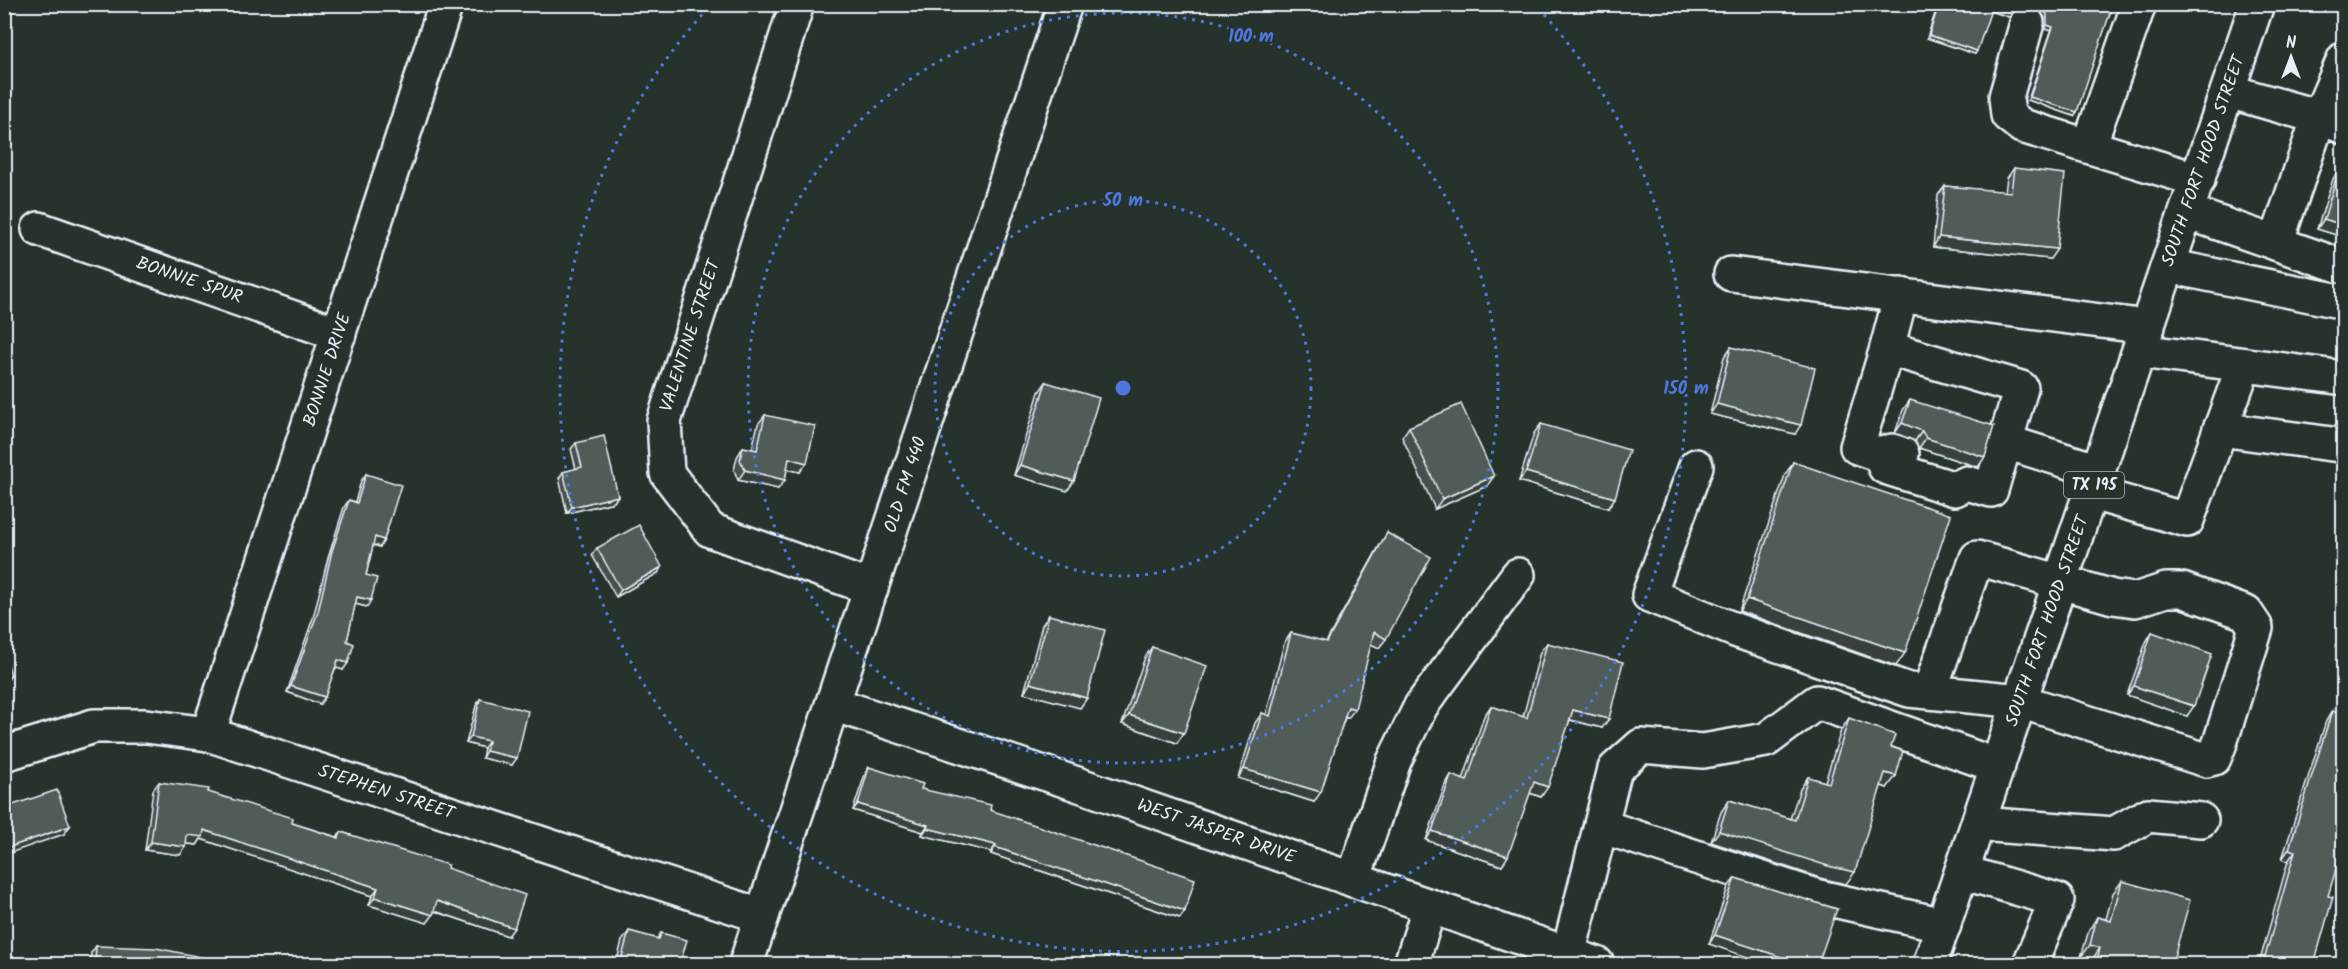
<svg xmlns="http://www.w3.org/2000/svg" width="2348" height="969" font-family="Kalam,sans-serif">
<rect width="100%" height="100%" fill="#26332d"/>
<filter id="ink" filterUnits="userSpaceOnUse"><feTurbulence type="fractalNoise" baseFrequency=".0167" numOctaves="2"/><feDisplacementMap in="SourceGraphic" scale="12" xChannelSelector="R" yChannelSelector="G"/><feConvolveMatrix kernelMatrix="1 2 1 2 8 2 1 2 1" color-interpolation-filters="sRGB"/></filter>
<g filter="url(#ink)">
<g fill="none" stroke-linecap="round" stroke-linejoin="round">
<!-- minor casing -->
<g stroke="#e8f1f8" stroke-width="38">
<g id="minor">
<polyline points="797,4 664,421 667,473 710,530 871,588"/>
<polyline points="2027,23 2006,97 2008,115 2022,126 2198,180"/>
<polyline points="2344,59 2319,117 2344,127"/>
<polyline points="2228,91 2319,117 2276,243"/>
<polyline points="2089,146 2139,4"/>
<polyline points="2187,212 2344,267"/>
<polyline points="39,229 339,334"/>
<polyline points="2168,266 2344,302"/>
<polyline points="1731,274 2148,327"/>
<polyline points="1887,348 1857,447 1880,455 1892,451 1902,454"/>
<polyline points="2140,351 2344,378"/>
<polyline points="2220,429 2339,445"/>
<polyline points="2006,442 2099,471"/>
<polyline points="1880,455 1885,467 1955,489 1967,483 1991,490 2021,388 1887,348 1901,295"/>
<polyline points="1696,466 1649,595 1735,630 1909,690 2020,701 2206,760 2214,758 2220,743 2256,628 2246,613 2182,590 2166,590 2135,600 2113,597 1977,558 1929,692"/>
<polyline points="2092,493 2187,520 2244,365"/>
<polyline points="833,704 1071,782 1597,964"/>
<polyline points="208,734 446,4"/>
<polyline points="4,754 94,726 146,726 208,734 762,916"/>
<polyline points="1979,824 2114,834 2148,815 2201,820"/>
<polyline points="1601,826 1815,896 1944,925"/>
<polyline points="1962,872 2057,900 2030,964"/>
<polyline points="1353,880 1394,761 1421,706 1518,575"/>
<polyline points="1568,955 1615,769 1641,746 1703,751 1766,740 1817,702 1998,766"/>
<polyline points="746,964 1065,4"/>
<polyline points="1411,964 1430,906"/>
</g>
</g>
<!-- highway casing -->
<g stroke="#e8f1f8" stroke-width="38">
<polyline id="highway" points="1930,964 2257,4"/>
</g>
<!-- minor -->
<use href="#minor" stroke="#26332d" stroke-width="33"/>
<!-- highway -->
<use href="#highway" stroke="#26332d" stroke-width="33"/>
</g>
<!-- wall -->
<g fill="#454f4d" stroke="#e8f1f8" stroke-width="1.5">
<polygon points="1938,4 2113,4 2074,116 2028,100 2051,31 2045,29 2045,18 2040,10 2033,5 2023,5 2015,9 2009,17 1990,11 1975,54 1927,38"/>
<polygon points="2014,168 2050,259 1933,247 1938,195 1945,186 2005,192 2007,178"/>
<polygon points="2339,169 2343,170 2343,237 2317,229 2333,179"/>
<polygon points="1731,347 1795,434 1710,414 1724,357"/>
<polygon points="1046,382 1074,481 1067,491 1014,475 1039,392"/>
<polygon points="1910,400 1978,467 1919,448 1915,441 1895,433 1903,410"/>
<polygon points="765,415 800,472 787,469 785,480 778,489 738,480 734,470 737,457 743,447 752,449 758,424"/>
<polygon points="1541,424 1608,508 1519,481 1534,433"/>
<polygon points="1409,427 1487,486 1435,509 1402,437"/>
<polygon points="576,443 614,502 567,513 559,478 563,472 576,469 571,449"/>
<polygon points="1793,462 1896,666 1739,611 1785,475"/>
<polygon points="366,474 384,540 380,547 373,545 366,575 367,607 355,604 347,641 343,670 336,667 320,704 287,692 313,618 328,558 344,507 349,500 355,502 361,481"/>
<polygon points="1387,533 1386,639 1379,648 1371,644 1348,718 1345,718 1314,802 1238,778 1255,723 1262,713 1266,715 1284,643 1291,633 1326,642 1381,543"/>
<polygon points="597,548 658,573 616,597 592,555"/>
<polygon points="1049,615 1087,698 1080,708 1024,693 1042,625"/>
<polygon points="2152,632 2187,716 2127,695 2146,642"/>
<polygon points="1547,643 1602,728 1570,720 1541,797 1530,793 1502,866 1426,840 1445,785 1451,775 1463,780 1484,716 1491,706 1523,717 1540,652"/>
<polygon points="1152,647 1177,743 1122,724 1145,657"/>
<polygon points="480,699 512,765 482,758 484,748 466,743 476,706"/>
<polygon points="2332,711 2328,896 2314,964 2259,964 2288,861 2282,859 2326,721"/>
<polygon points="1849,718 1891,747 1887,788 1881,786 1846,884 1820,878 1711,842 1721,812 1729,800 1790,819 1800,789 1808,777 1825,782 1841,730"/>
<polygon points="869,767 921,789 990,810 1185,911 1180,918 991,854 991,852 922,835 923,832 853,810 865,774"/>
<polygon points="159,782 208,792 292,823 337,837 341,832 447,868 508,936 434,911 433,915 427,923 369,905 372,896 201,839 197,845 186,844 186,847 180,855 145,850 153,790"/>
<polygon points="1735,878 1837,909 1709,944 1728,887"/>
<polygon points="2122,881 2172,964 2090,964 2092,960 2081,957 2089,930 2097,917 2106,919 2113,893"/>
<polygon points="629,931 657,939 661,933 680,964 616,964 622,941"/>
<polygon points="96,946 205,964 90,964 91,953"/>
</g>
<!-- shaded-wall -->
<g fill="#38403e" stroke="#e8f1f8" stroke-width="1.5">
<polygon points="2019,4 2033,4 2023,5 2014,9"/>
<polygon points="1992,7 2012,14 2009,17 1989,10"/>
<polygon points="2047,25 2053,27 2051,31 2045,29"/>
<polygon points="1929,35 1977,51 1975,54 1927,38"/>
<polygon points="2030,97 2077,112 2074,116 2028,100"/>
<polygon points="2324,219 2343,225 2343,237 2317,229"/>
<polygon points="1939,237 2057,249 2050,259 1933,247"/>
<polygon points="1717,404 1801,425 1795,434 1710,414"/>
<polygon points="1902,423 1922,431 1915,441 1895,433"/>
<polygon points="1926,438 1985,457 1978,467 1919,448"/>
<polygon points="789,458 807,463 800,472 782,468"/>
<polygon points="1020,465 1074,481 1067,491 1014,475"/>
<polygon points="745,470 785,480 778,489 738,480"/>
<polygon points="1526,472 1615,498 1608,508 1519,481"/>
<polygon points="1494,476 1487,486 1435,509 1442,499"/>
<polygon points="618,496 614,502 567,513 572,507"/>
<polygon points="375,537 384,540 380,547 371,544"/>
<polygon points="662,567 658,573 616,597 621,590"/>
<polygon points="357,597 371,600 367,607 352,603"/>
<polygon points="1747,599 1905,653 1896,666 1739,611"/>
<polygon points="338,660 348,663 343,670 334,667"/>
<polygon points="11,675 6,683 4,683 4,677"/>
<polygon points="1030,683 1087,698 1080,708 1024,693"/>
<polygon points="291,686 325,697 320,704 287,692"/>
<polygon points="2134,686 2194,706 2187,716 2127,695"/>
<polygon points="1348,707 1355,709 1348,718 1342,717"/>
<polygon points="1573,710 1609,719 1602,728 1567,719"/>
<polygon points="1129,715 1184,733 1177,743 1122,724"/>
<polygon points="471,737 489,741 484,748 466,743"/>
<polygon points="486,751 517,758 512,765 482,758"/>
<polygon points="1244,769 1321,792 1314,802 1238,778"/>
<polygon points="1885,773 1896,776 1887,788 1877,784"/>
<polygon points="1534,782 1548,787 1541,797 1527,792"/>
<polygon points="858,804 928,825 923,832 853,810"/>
<polygon points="70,826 64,834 4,855 4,849"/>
<polygon points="927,828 996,845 991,852 922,835"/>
<polygon points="204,830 378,888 372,896 201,839 197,845 182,843 187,835"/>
<polygon points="1432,831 1508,856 1502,866 1426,840"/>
<polygon points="1719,831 1855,872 1846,884 1820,878 1711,842"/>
<polygon points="151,842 186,847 180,855 145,850"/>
<polygon points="995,847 1185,911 1180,918 991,854"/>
<polygon points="2289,849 2295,851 2288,861 2282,859"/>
<polygon points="375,897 433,915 427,923 369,905"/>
<polygon points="437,901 514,928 508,936 432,910"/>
<polygon points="1715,935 1803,964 1768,964 1709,944"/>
<polygon points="2090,945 2100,948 2092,960 2081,957"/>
</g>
<!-- building -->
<g fill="#505c59" stroke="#e8f1f8" stroke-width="1.5">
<polygon points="1939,4 2019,4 2017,6 2012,14 1992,7 1977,51 1929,35"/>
<polygon points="2039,4 2113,4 2077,112 2030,97 2053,27 2047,25 2047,15 2042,6"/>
<polygon points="2014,168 2065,174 2057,249 1939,237 1945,186 2011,192"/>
<polygon points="2339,169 2343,170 2343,225 2324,219"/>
<polygon points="1731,347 1815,368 1801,425 1717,404"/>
<polygon points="1046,382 1099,398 1074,481 1020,465"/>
<polygon points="1910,400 1994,426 1985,457 1926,438 1922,431 1902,423"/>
<polygon points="1461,404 1494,476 1442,499 1409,427"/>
<polygon points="765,415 815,426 807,463 789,458 785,480 745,470 740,460 743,447 757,450"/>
<polygon points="1541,424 1629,450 1615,498 1526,472"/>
<polygon points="604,436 618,496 572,507 563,472 582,467 576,443"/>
<polygon points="1793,462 1951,515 1905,653 1747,599"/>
<polygon points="366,474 401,485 384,540 375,537 366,575 377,578 371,600 357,597 347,641 354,644 348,663 338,660 325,697 291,686 318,612 332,551 349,500 357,503"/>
<polygon points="639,525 662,567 621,590 597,548"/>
<polygon points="1387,533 1431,557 1386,639 1374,632 1355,709 1348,707 1321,792 1244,769 1262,713 1270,716 1291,633 1327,642"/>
<polygon points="1049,615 1105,630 1087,698 1030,683"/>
<polygon points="2152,632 2212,654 2194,706 2134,686"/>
<polygon points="1547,643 1623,662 1609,719 1573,710 1548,787 1534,782 1508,856 1432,831 1451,775 1467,781 1491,706 1527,718"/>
<polygon points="1152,647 1207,666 1184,733 1129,715"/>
<polygon points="4,652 11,675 4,677"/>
<polygon points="480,699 528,711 517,758 486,751 489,741 471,737"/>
<polygon points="2332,711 2343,714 2343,846 2328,896 2333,897 2314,964 2263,964 2295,851 2289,849"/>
<polygon points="1849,718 1895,735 1891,747 1903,751 1896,776 1885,773 1855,872 1828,866 1719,831 1729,800 1795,820 1808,777 1829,783"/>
<polygon points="869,767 923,784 921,789 991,805 990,810 1195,879 1185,911 995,847 996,845 927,828 928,825 858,804"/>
<polygon points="159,782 209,789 208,792 293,818 292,823 339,838 341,832 448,865 447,868 525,895 514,928 437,901 433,915 375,897 378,888 204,830 203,837 187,835 186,847 151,842"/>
<polygon points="57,790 70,826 4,849 4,808"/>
<polygon points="1735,878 1837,909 1818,964 1803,964 1715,935"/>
<polygon points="2122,881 2190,900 2172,964 2096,964 2100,948 2090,945 2097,917 2111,921"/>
<polygon points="629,931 659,939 661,933 687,940 680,964 620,964"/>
<polygon points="96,946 156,948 206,958 205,964 95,964"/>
</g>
</g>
<!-- distance rings -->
<g fill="none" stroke="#5077e0" stroke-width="3" stroke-dasharray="3 6">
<circle cx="1123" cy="388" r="188"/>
<circle cx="1123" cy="388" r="375"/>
<path d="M1538 8A563 563 0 1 1 708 8"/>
</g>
<g text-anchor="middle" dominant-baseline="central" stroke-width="4.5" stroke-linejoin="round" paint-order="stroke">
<!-- shield labels -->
<rect fill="#26332d" stroke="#aeb8bb" stroke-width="1.5" x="2064" y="472" width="60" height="26" rx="4.5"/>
<g font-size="16" font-weight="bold" fill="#e8f1f8">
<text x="2094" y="485">TX 195</text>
</g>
<!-- street labels -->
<g font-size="18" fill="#e8f1f8" stroke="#26332d">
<text transform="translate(2204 161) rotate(-71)">SOUTH FORT HOOD STREET</text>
<text transform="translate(189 281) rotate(19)">BONNIE SPUR</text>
<text transform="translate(691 336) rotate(-72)">VALENTINE STREET</text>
<text transform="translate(328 370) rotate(-72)">BONNIE DRIVE</text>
<text transform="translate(906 485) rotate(-72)">OLD FM 440</text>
<text transform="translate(2048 621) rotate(-71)">SOUTH FORT HOOD STREET</text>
<text transform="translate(386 793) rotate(18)">STEPHEN STREET</text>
<text transform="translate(1216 832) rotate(19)">WEST JASPER DRIVE</text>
</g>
</g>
<circle cx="1123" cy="388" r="9" fill="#5077e0" stroke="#26332d" stroke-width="3"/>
<g font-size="18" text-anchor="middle" font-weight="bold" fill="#5077e0" stroke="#26332d" stroke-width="4.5" stroke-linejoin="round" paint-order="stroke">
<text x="1251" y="42">100 m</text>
<text x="1123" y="206">50 m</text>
<text x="1686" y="394">150 m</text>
</g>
<!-- margin -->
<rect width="2348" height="969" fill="none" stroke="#26332d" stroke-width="24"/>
<rect x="12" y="12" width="2324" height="945" fill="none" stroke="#e8f1f8" stroke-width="2" filter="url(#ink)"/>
<!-- north arrow -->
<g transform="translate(2291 57)" stroke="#26332d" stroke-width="4.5" paint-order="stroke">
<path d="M0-4.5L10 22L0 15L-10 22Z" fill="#e8f1f8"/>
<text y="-9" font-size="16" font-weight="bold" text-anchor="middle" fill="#e8f1f8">N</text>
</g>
</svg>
